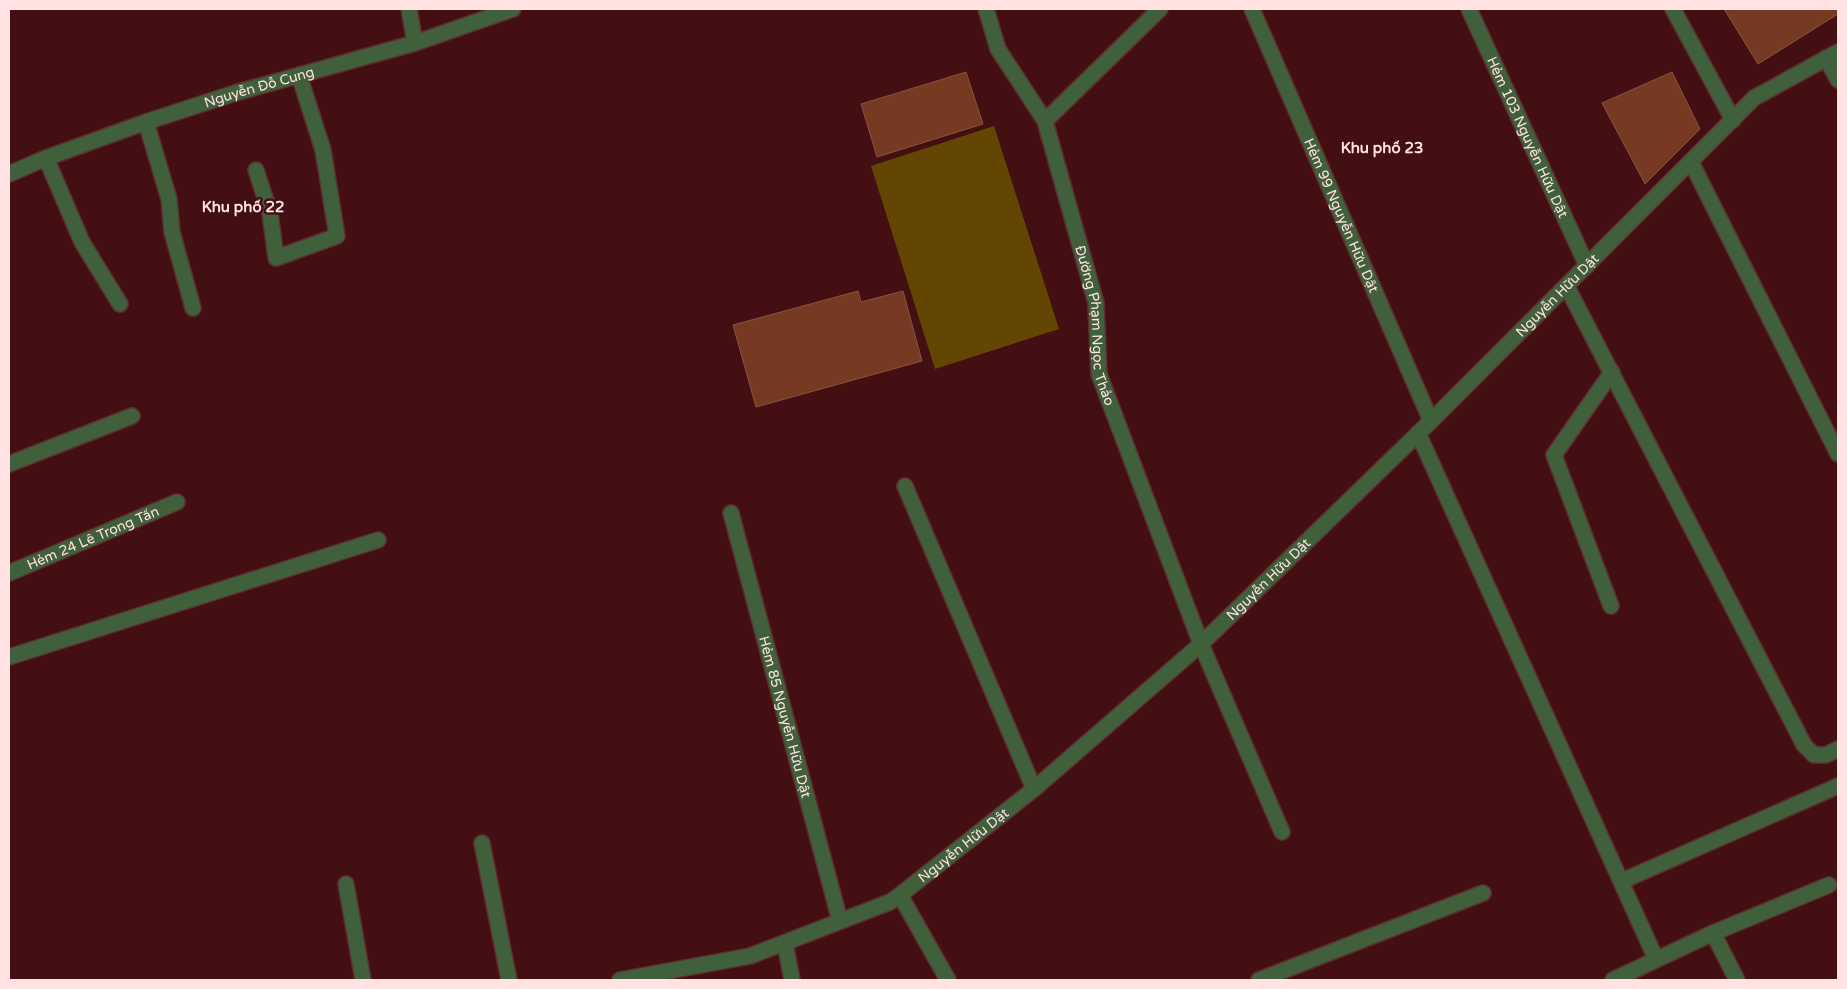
<svg xmlns="http://www.w3.org/2000/svg" width="1847" height="989" font-family="'Varela Round',sans-serif">
<rect width="100%" height="100%" fill="#430f13"/>
<!-- green -->
<polygon fill="#634601" points="994,126 1059,329 935,369 871,166"/>
<!-- building -->
<g fill="#763a23" stroke="#89533f">
<polygon points="1724,9 1838,9 1838,14 1758,64"/>
<polygon points="966,72 983,124 877,157 861,104"/>
<polygon points="1672,72 1700,129 1645,184 1602,103"/>
<polygon points="858,291 861,302 903,291 922,361 756,407 733,325"/>
</g>
<g fill="none" stroke-linecap="round" stroke-linejoin="round">
<!-- lane casing -->
<g stroke="#5d2d30" stroke-width="18">
<g id="lane">
<polyline points="146,122 169,199 172,232 193,308"/>
<polyline points="46,158 82,242 120,304"/>
<polyline points="1691,162 1838,454"/>
<polyline points="256,170 270,213 276,258 337,236 323,150 299,75"/>
<polyline points="1567,287 1804,745 1814,755 1826,755 1838,749"/>
<polyline points="9,464 132,416"/>
<path id="s1" d="M 9,573 L 177,502"/>
<polyline points="1611,606 1554,455 1612,372"/>
<polyline points="1622,881 1838,786"/>
<polyline points="900,895 948,980"/>
<polyline points="1713,933 1737,980"/>
</g>
</g>
<!-- street casing -->
<g stroke="#5d2d30" stroke-width="18">
<g id="street">
<polyline points="409,9 415,43"/>
<path id="s2" d="M 986,9 L 998,49 L 1045,121 L 1096,303 L 1099,374 L 1201,644 L 1282,832"/>
<path id="s3" d="M 1252,9 L 1431,421"/>
<path id="s4" d="M 1469,9 L 1587,266"/>
<polyline points="1673,9 1733,120"/>
<polyline points="1826,58 1838,80"/>
<polyline points="1045,121 1160,9"/>
<path id="s5" d="M 9,174 L 46,158 L 146,122 L 235,93 L 415,43 L 513,9"/>
<polyline points="1418,433 1656,959"/>
<polyline points="905,486 1034,789"/>
<path id="s6" d="M 731,513 L 840,921"/>
<polyline points="9,657 378,540"/>
<polyline points="482,843 509,980"/>
<polyline points="346,884 363,980"/>
<polyline points="785,943 792,980"/>
<path id="s7" d="M 620,980 L 750,956 L 890,902 L 900,895 L 1034,789 L 1201,644 L 1431,421 L 1754,98 L 1838,52"/>
<polyline points="1259,980 1483,893"/>
<polyline points="1613,980 1713,933 1829,885"/>
</g>
</g>
<!-- lane -->
<use href="#lane" stroke="#405f3b" stroke-width="15"/>
<!-- street -->
<use href="#street" stroke="#405f3b" stroke-width="15"/>
</g>
<g text-anchor="middle" dominant-baseline="central" stroke-width="5" stroke-linejoin="round" paint-order="stroke">
<!-- street labels -->
<g font-size="14" fill="#ffe2e1" stroke="#430f13">
<text stroke="none"><textPath href="#s5" startOffset="265">Nguyễn Đỗ Cung</textPath></text>
<text stroke="none"><textPath href="#s4" startOffset="141">Hẻm 103 Nguyễn Hữu Dật</textPath></text>
<text stroke="none"><textPath href="#s3" startOffset="225">Hẻm 99 Nguyễn Hữu Dật</textPath></text>
<text stroke="none"><textPath href="#s7" startOffset="1185">Nguyễn Hữu Dật</textPath></text>
<text stroke="none"><textPath href="#s2" startOffset="339">Đường Phạm Ngọc Thảo</textPath></text>
<text stroke="none"><textPath href="#s1" startOffset="91">Hẻm 24 Lê Trọng Tấn</textPath></text>
<text stroke="none"><textPath href="#s7" startOffset="780">Nguyễn Hữu Dật</textPath></text>
<text stroke="none"><textPath href="#s6" startOffset="211">Hẻm 85 Nguyễn Hữu Dật</textPath></text>
<text stroke="none"><textPath href="#s7" startOffset="375">Nguyễn Hữu Dật</textPath></text>
</g>
<!-- neighbourhood labels -->
<g font-size="15" font-weight="bold" fill="#ffe2e1" stroke="#430f13">
<text x="1382" y="148">Khu phố 23</text>
<text x="243" y="207">Khu phố 22</text>
</g>
</g>
<!-- border -->
<rect width="1847" height="989" fill="none" stroke="#ffe2e1" stroke-width="20"/>
</svg>
